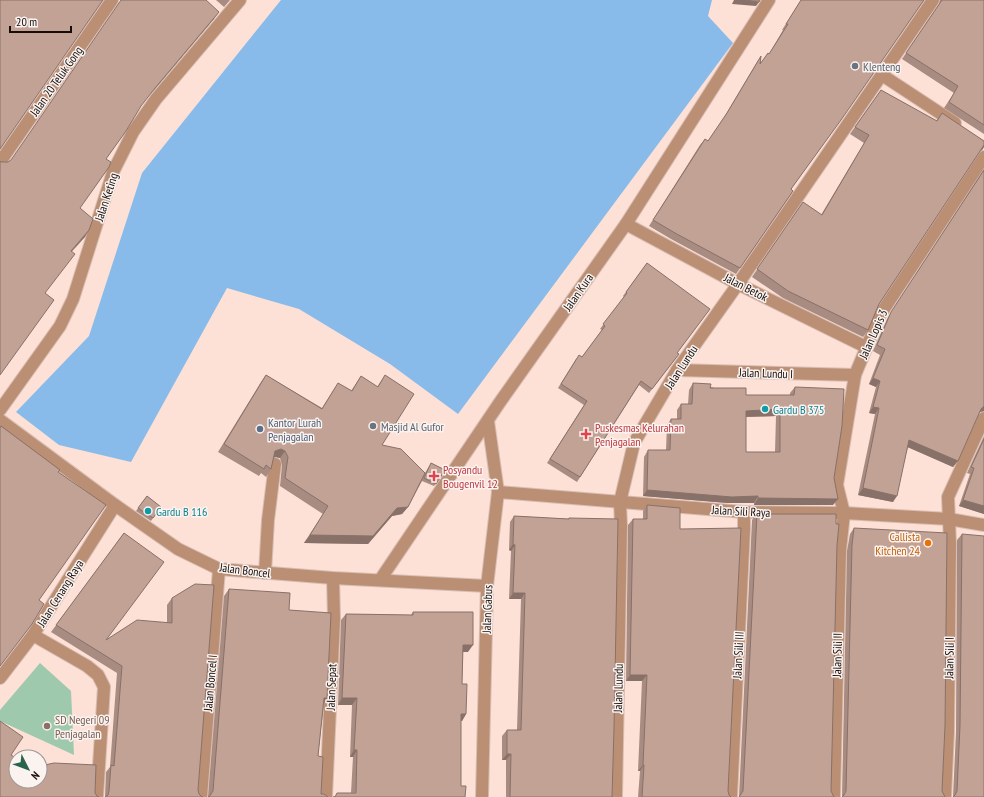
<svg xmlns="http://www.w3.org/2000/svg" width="984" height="797" font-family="'PT Sans Narrow',sans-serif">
<rect width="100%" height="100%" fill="#fde0d6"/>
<!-- green -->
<polygon fill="#9ec9ad" points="40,663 71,691 74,755 0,721 0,710"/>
<!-- water -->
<polygon fill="#88bbea" points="281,0 712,0 708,16 733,43 458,414 390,364 299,309 227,288 131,462 59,445 16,412 89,336 142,173"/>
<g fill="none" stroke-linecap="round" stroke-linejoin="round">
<!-- minor casing -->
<g stroke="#d8beb5" stroke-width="14">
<g id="minor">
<polyline points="882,75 955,123"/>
<polyline points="0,162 112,0"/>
<polyline points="626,224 738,284 866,347"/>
<polyline points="677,370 855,375"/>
<polyline points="0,410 60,326 73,299 113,172 133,132 156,99 240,0"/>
<polyline points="0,420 115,505 178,549 219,569 333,578 487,586"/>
<polyline points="498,492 744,512 844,513 949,519 984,525"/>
<polyline points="265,573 268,520 275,464"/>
<polyline points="380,580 500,402 626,224 769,0"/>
<polyline points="33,635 87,666 98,675 104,687 97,797"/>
<polyline points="0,678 33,635 115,505"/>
<polyline points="201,797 219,569"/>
<polyline points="326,797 334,619 333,578"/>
<polyline points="482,797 487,586 498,492 488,421"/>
<polyline points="616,797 621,526 620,502 634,443 677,370 738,284 933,0"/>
<polyline points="731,797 744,530 744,512"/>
<polyline points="834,797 840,551 844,513 837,485 855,375 880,315 984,157"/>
<polyline points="945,797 948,732 950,543 948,497 984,418"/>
</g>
</g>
<!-- minor -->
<use href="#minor" stroke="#bb8f74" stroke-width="12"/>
</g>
<!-- wall -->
<g fill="#a88b81" fill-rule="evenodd">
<polygon points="216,0 230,0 224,7"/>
<polygon points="801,0 924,0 791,189 793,191 736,274 671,239 649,226 700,145 705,139 708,141 723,119 757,62 761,56 761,64 768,53 769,54 783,30 782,30"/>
<polygon points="940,0 984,0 984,134 944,108 954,93 902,59 939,4"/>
<polygon points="881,90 936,121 942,113 984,141 984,147 982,150 978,152 879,304 868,330 863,337 783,298 752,277 803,202 821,215 864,143 850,134"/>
<polygon points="984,169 984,411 980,412 953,467 908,447 893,502 858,495 875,414 869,413 876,387 869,384 880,355 873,351 887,319"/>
<polygon points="647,263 677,353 676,358 649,393 639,385 577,482 547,463 584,405 558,388 576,359 582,357 602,330 600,329 624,297 623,296"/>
<polygon points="266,375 322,408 338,383 351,391 361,376 377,387 385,375 382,445 425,473 431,463 445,470 434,486 422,481 408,507 402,514 392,516 368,544 304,543 323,514 280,486 282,465 280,458 276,457 274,457 271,469 266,477 261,473 259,476 218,452 261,382"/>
<path d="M 693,383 L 746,395 L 790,395 L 790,393 L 795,387 L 834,478 L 833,505 L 754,505 L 754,503 L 728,503 L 643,496 L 644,457 L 648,450 L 666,450 L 667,425 L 671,419 L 677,419 L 677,410 L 681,404 L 688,404 L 689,390 ZM 776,416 L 775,452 L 746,452 L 746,417 Z"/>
<polygon points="984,436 984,514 959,506 970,474 967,473"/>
<polygon points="147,496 161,507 151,521 136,511"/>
<polygon points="647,505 680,529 728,791 729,795 731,797 638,797 640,771 638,771 642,681 626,681 628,525 633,519 643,519 643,511"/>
<polygon points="757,514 836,524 837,545 831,791 834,797 739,797 752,520"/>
<polygon points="514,516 568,519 569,518 612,797 506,797 506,760 502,760 502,736 507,730 517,730 521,599 509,599 511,551 509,550 510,522"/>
<polygon points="854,528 942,791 945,797 842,797 847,551 850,534"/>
<polygon points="124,533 107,639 167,622 167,605 172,598 198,790 199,794 202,797 105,797 106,772 110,767 117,673 51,632"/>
<polygon points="962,534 984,797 953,797 956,732 957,540"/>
<polygon points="229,589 289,610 324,703 318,756 321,794 327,797 208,797 224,596"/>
<polygon points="413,612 468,652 463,652 462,684 466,714 462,721 461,721 461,786 351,793 353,757 350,757 352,705 338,705 341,620 346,614 411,615"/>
</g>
<!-- shaded-wall -->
<g fill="#887169">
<polygon points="734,0 745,0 759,2 756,6 732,4"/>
<polygon points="219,12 214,19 150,95 155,88"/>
<polygon points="984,145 984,147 982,150 978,153"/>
<polygon points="89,230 85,237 66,258 71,251"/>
<polygon points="873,378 880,381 876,387 869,384"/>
<polygon points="984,406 984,411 980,412 977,415"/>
<polygon points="873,407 879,408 875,414 869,413"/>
<polygon points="780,409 776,416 742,417 746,411"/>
<polygon points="909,440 958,461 953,467 905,446"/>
<polygon points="281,449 285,451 280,458 276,457 269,459 275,451"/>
<polygon points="863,488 897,496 893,502 858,495"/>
<polygon points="647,490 758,496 754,503 728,503 643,496"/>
<polygon points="758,498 838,499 833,505 754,505"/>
<polygon points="963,500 984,506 984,514 959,506"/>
<polygon points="408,507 402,514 392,516 368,544 304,543 310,535 397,508"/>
<polygon points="513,544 515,545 511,551 509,550"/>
<polygon points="513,593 525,593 521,599 509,599"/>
<polygon points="463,645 473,645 468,652 459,652"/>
<polygon points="630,675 647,675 642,681 626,681"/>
<polygon points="324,698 327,698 323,705"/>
<polygon points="342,698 357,698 352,705 338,705"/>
<polygon points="461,714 466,714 462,721 456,720"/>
<polygon points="354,750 357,750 353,757 350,757"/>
<polygon points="507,754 511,754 506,760 502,760"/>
<polygon points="643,765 644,765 640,771 638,771"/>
</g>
<!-- building -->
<g fill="#c3a296" stroke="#887169" fill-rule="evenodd">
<polygon points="0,0 103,0 0,149"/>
<polygon points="121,0 206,0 219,12 155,88 141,106 126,131 106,159 111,162 109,167 80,208 93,219 89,230 71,251 75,254 45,293 54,300 0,375 0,161 1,162 8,162 11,160"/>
<polygon points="745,0 760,0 759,2"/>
<polygon points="801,0 924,0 841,120 791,189 793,191 740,268 675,233 653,220 705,139 708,141 727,113 761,56 760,64 768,53 769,54 788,24 786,24"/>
<polygon points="942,0 984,0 984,125 949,102 958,86 906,53"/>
<polygon points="881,90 937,121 942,113 984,141 984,145 879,304 868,330 788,291 757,269 803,202 822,215 869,135 855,127"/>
<polygon points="984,170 984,406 981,409 958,461 909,440 897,496 863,488 879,408 873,407 880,381 873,378 885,349 877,345 891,312"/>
<polygon points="647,263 710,309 677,353 679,354 652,389 641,381 580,477 550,459 587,401 561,384 579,355 582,357 605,326 603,324 627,293 626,292"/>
<polygon points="266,375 322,409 338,383 352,391 361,376 378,387 385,375 414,394 382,445 401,449 425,473 408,507 397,508 373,536 310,535 328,506 285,478 288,457 285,451 281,449 275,451 271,469 266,465 264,469 224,444"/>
<path d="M 693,383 L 711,384 L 710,388 L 746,388 L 746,395 L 794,395 L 795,387 L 844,389 L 842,426 L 834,478 L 838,499 L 758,498 L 758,496 L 732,497 L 647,490 L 648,450 L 670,450 L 671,419 L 681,419 L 681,404 L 692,404 ZM 780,409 L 780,452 L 746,452 L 746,411 Z"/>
<polygon points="1,426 60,470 58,472 106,505 39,600 44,604 32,624 0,666 0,428"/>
<polygon points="984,439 984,506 963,500 974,468 971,467"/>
<polygon points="431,463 445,470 436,484 424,478"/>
<polygon points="147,496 161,507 153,518 138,508"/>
<polygon points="647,505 680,508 680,529 741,528 728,791 729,795 731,797 642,797 644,765 643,765 647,675 630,675 633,519 647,519"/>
<polygon points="757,514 836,514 836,524 839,524 837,545 831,791 834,797 739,797 743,791"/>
<polygon points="514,516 569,519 569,518 618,519 614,728 612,797 510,797 511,754 507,754 507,730 521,730 525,593 513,593 515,545 513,544"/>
<polygon points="854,528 947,533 945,726 942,791 945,797 842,797 844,795 846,791 852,545"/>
<polygon points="124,533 164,562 106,640 137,620 172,623 172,598 195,584 214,585 198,790 199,794 202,797 203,797 105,797 108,795 109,791 111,765 114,766 122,666 56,625"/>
<polygon points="962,534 984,536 984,797 953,797 955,795 957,791 960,726"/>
<polygon points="229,589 290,593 289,610 331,613 327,698 324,698 318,756 323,757 321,794 324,794 328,797 208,797 209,797 213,791"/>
<polygon points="413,612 473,612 473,645 463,645 462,684 467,684 466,714 461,714 461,786 466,786 465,797 333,797 335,797 337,793 356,793 357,750 354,750 357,698 342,698 346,614 413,615"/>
<polygon points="0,721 23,737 11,755 16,758 16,781 40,781 40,766 54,763 96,765 95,793 97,796 99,797 0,797"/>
</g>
<!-- markers -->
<g fill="#6b7280" stroke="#faf3f0" stroke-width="1.5">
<circle cx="855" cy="66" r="4"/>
<circle cx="373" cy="426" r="4"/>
</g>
<g fill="#0f9aa8" stroke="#faf3f0" stroke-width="1.5">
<circle cx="765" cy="409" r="4"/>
<circle cx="148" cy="511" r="4"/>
</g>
<circle fill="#5c6f8a" stroke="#faf3f0" stroke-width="1.5" cx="260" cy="429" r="4"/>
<g fill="#e0444e" stroke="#faf3f0" stroke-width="1.5">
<path d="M584 428h4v4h4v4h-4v4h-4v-4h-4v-4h4z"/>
<path d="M432 470h4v4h4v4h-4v4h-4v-4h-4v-4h4z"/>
</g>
<circle fill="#e8710a" stroke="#faf3f0" stroke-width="1.5" cx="928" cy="543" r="4"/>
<circle fill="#8d6e63" stroke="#faf3f0" stroke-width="1.5" cx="47" cy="726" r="4"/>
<g text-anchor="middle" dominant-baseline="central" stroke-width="3" stroke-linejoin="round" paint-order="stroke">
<!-- worship labels -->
<g font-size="12" fill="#5b616d" stroke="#faf3f0" text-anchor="start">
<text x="863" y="66">Klenteng</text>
<text x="381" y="426">Masjid Al Gufor</text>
</g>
<!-- street labels -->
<g font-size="12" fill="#170c08" stroke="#faf3f0">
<text transform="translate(56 81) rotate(-55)">Jalan 20 Teluk Gong</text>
<text transform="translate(106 197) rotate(-72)">Jalan Keting</text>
<text transform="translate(746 287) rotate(27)">Jalan Betok</text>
<text transform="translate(578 292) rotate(-55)">Jalan Kura</text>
<text transform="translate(873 334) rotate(-66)">Jalan Lopis 3</text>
<text transform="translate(681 367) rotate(-57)">Jalan Lundu</text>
<text transform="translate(766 373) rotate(2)">Jalan Lundu I</text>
<text transform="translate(741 511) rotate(3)">Jalan Sili Raya</text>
<text transform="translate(245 570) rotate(7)">Jalan Boncel</text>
<text transform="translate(60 593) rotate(-58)">Jalan Cenang Raya</text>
<text transform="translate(487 609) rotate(-88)">Jalan Gabus</text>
<text transform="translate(738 655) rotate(-87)">Jalan Sili III</text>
<text transform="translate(837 655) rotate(-89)">Jalan Sili II</text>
<text transform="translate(949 658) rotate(-89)">Jalan Sili I</text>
<text transform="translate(210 683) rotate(-85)">Jalan Boncel I</text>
<text transform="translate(331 687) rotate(-88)">Jalan Sepat</text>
<text transform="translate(618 688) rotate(-89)">Jalan Lundu</text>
</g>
<!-- culture labels -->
<g font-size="12" fill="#0d838f" stroke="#faf3f0" text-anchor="start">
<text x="773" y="409">Gardu B 375</text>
<text x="156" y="511">Gardu B 116</text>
</g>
<!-- service labels -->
<g font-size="12" fill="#4e5e75" stroke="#faf3f0" text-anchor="start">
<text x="268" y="422">Kantor Lurah<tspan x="268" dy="14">Penjagalan</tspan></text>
</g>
<!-- health labels -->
<g font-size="12" fill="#be3a42" stroke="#faf3f0" text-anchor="start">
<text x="595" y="427">Puskesmas Kelurahan<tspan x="595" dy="14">Penjagalan</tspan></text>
<text x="443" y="469">Posyandu<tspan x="443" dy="14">Bougenvil 12</tspan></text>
</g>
<!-- food labels -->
<g font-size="12" fill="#c56008" stroke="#faf3f0" text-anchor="end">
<text x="920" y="536">Callista<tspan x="920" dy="14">Kitchen 24</tspan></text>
</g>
<!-- education labels -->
<g font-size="12" fill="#785e54" stroke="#faf3f0" text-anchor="start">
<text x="55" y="719">SD Negeri 09<tspan x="55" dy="14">Penjagalan</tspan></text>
</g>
</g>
<!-- north arrow -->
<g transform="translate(28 769) rotate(132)"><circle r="19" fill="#faf3f0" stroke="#9f9793"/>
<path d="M0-3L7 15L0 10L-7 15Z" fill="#2a644c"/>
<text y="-6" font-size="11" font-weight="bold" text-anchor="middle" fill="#170c08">N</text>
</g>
<!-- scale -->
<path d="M10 26v6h61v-6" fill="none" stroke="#170c08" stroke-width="2"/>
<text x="16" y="26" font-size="12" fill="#170c08" stroke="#faf3f0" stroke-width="3" paint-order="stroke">20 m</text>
</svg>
